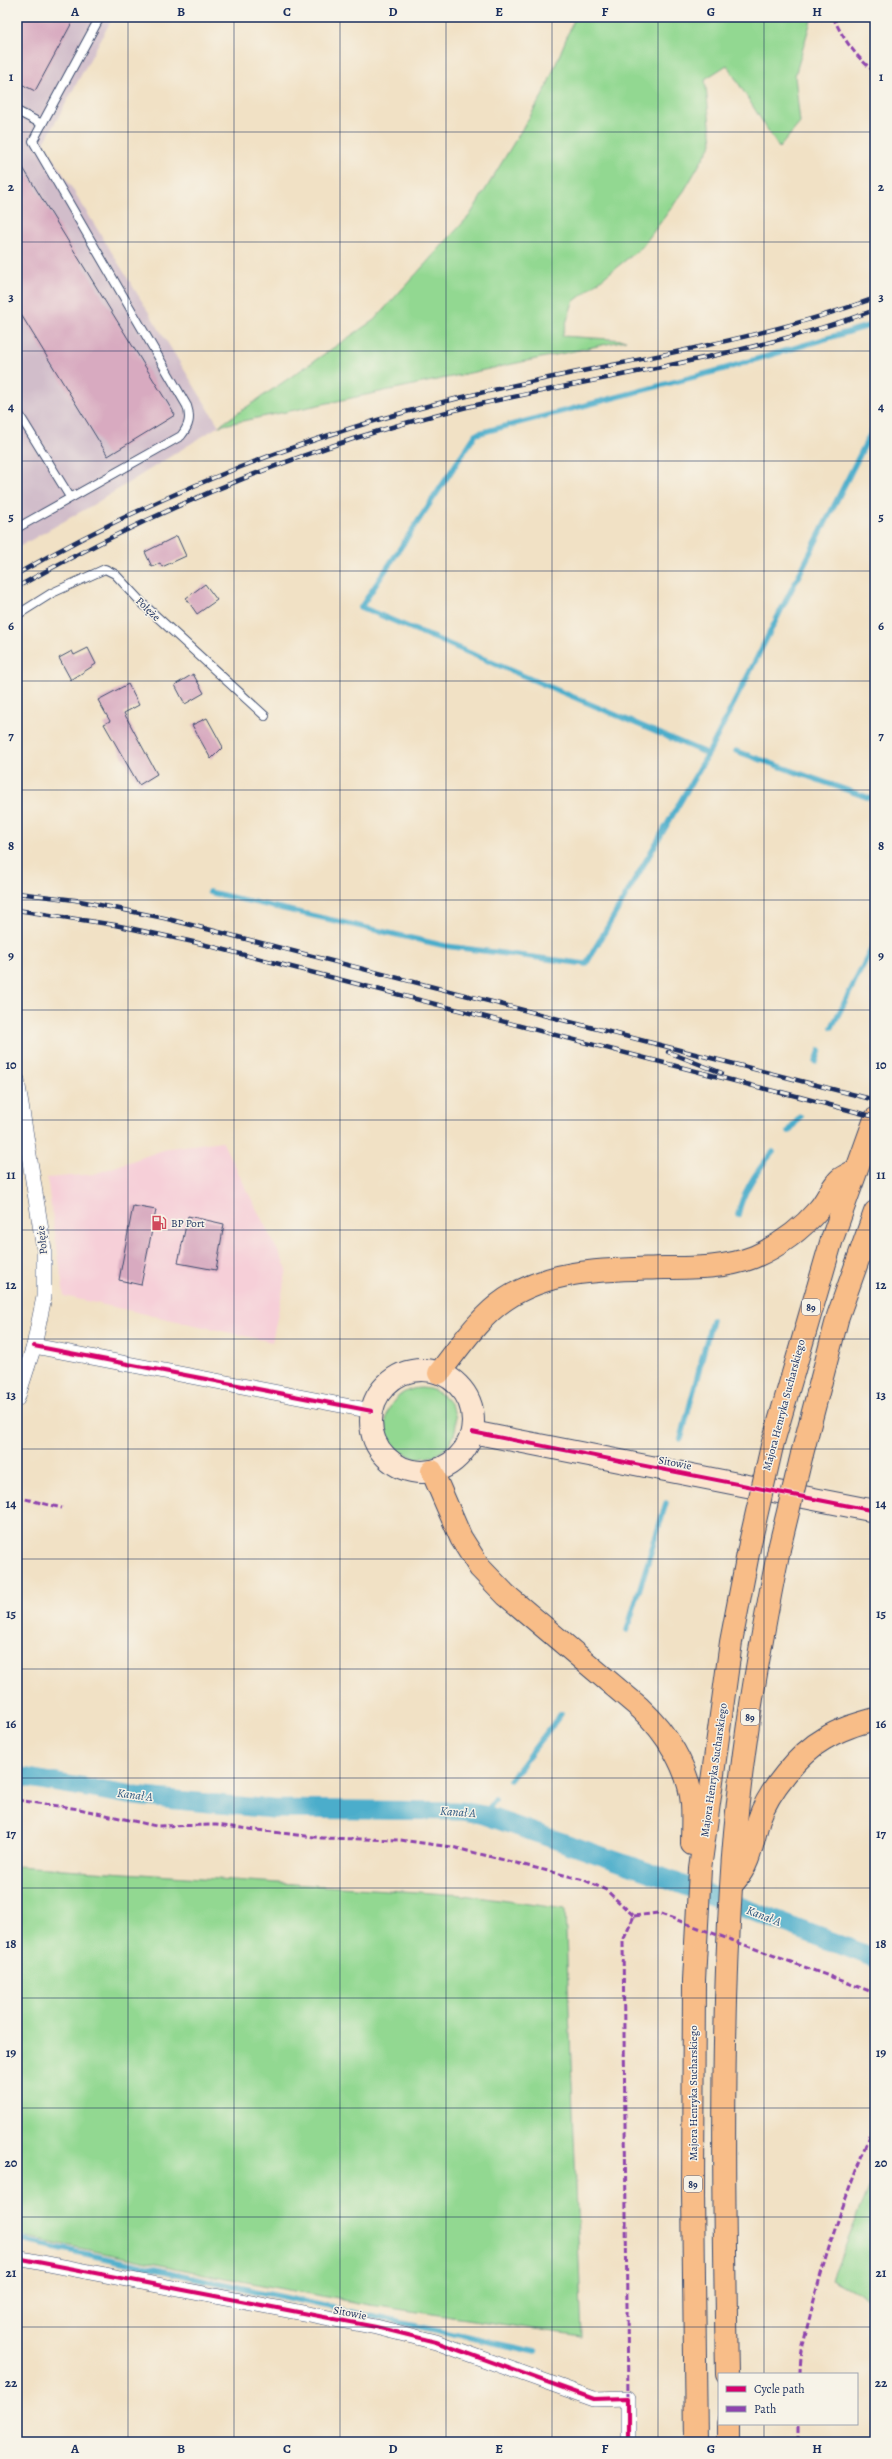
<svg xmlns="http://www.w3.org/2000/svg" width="892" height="2459" font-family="Alegreya,serif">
<rect width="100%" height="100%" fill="#f7f3e8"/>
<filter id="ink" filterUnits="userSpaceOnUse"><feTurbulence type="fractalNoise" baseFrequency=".025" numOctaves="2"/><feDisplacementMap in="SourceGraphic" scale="8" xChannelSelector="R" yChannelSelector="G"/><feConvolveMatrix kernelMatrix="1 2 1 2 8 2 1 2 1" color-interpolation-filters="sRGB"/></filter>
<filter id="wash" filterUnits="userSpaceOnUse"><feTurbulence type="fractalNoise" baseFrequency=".012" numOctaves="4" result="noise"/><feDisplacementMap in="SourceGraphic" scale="16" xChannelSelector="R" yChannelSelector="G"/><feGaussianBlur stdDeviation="0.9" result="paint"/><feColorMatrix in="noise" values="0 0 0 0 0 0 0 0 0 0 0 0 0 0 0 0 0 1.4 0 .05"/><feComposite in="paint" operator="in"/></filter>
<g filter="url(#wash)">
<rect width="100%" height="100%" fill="#f1e1c5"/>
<!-- built -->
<polygon fill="#f6cfd8" points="222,1141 287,1269 272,1342 64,1296 47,1178 94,1174 169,1148"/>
<!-- industrial -->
<polygon fill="#d1bdca" points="17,17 113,17 44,143 219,426 96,503 17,548"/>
<!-- green -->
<g fill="#92d891" stroke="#568478">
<polygon points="575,17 812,17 795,76 800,123 779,148 727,65 705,79 712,143 684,191 642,247 573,302 562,336 626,340 219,426 374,320 470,215 544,93"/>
<circle cx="421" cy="1423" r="35"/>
<polygon points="17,1866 463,1895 565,1909 582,2336 370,2305 214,2276 17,2235"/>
<polygon points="875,2173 875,2302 832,2279"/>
</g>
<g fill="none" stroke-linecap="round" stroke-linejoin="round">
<!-- stream -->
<g stroke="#4cadcb" stroke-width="5.5">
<polyline points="875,324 720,370 476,434 361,607 708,754 875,425"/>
<polyline points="736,751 875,800"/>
<polyline points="209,892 446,946 586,964 708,754"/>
<polyline points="832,1027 875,942"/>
<polyline points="816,1062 820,1050"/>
<polyline points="789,1131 800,1117"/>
<path d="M 738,1215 C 743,1190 757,1170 773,1152"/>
<polyline points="681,1439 712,1320"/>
<polyline points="627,1630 666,1503"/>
<polyline points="510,1780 561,1714"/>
<polyline points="484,1815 495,1800"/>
<polyline points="17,2239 536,2352"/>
</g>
<!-- canal -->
<polyline stroke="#4cadcb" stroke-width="19" points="17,1776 134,1796 273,1809 462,1811 484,1815 654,1874 875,1958"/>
</g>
<g id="blocks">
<!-- building -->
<g fill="#d8aac0">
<polygon points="17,17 75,17 35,91 17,82"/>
<polygon points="17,158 175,415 108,456 17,308"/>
<polygon points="177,536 186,556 162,567 160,563 152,567 145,552"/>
<polygon points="205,584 217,600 197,614 186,598"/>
<polygon points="88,648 96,664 71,680 59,658 72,651 74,655"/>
<polygon points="193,674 204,693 185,704 175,685"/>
<polygon points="128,684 139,705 124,713 157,774 139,785 104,724 110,721 98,700"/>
<polygon points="207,718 223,747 211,759 192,725"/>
<polygon points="133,1206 156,1210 141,1285 119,1280"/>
<polygon points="188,1216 224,1224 216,1270 178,1263"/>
</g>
</g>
</g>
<g filter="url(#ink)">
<use href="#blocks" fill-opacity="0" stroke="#3b4a6d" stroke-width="1"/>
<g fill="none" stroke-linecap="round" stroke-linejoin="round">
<!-- lane casing -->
<g stroke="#3b4a6d" stroke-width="10">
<g id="lane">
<polyline points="17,111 42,124 100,17"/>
<polyline points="17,411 70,497"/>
<path d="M 17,528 L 181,436 C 189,426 191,418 187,406 L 33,141 L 42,124"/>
<polyline points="17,615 52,593 105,569 115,574 142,603 265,716"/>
</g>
</g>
<!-- street casing -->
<g stroke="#3b4a6d" stroke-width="16">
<g id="street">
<polyline points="17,1080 44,1249 44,1297 34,1346 17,1399"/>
<polyline points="34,1346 372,1411"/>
<polyline points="17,2258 376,2327 436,2342 594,2399 628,2398 628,2442"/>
</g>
</g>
<!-- secondary casing -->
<g stroke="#3b4a6d" stroke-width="24">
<g id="secondary">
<circle cx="422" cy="1421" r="51"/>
<polyline points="472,1432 875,1511"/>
</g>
</g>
<!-- highway casing -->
<g stroke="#3b4a6d" stroke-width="24">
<g id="highway">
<path d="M 439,1373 C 459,1348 479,1317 506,1299 C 553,1268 610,1270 664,1268 C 694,1268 726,1268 754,1257 C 779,1246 801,1230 819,1209 C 827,1200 831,1187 840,1179 C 844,1176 851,1173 856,1170"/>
<polyline points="772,1446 832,1239 875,1119"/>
<polyline points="802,1454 838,1316 875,1212"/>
<path d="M 432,1471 L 461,1538 L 480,1568 L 506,1595 L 640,1708 C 666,1732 689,1768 692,1804 C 693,1818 692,1831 692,1844"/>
<path d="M 735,1881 C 751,1862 752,1842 759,1819 C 768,1792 799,1753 824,1739 C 840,1729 857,1724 875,1719"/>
<path d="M 727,2374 C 724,2212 721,2049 731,1887 C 737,1775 757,1660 779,1549"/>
<polyline points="728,2424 728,2442"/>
<polyline points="696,2442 693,2192 694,1980 700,1869 731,1642 750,1543"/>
</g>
</g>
<!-- lane -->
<use href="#lane" stroke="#fff" stroke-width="8"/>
<!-- street -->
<use href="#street" stroke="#fff" stroke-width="15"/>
<!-- secondary -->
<use href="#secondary" stroke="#fce5cf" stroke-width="22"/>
<!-- highway -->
<use href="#highway" stroke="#f8bd88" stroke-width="22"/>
<!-- rail casing -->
<g stroke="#1b2f5e" stroke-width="4.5">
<g id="rail">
<path d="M 17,574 C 156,494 304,436 459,398 C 597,364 741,347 875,298"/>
<path d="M 17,587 C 158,508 306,446 463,408 C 600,376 743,358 875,310"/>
<polyline points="17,893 75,900 164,918 875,1100"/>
<polyline points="17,910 115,925 198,943 785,1094"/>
<polyline points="668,1052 722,1073"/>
<polyline points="781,1092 875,1117"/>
</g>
</g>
<!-- rail -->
<use href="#rail" stroke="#f7f3e8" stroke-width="3" stroke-dasharray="9" stroke-linecap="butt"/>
<!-- highway-bridge casing -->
<g stroke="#3b4a6d" stroke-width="24" stroke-linecap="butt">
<g id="highway-bridge">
<polyline points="750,1543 772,1446"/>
<polyline points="779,1549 802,1454"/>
</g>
</g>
<!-- highway-bridge -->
<use href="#highway-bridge" stroke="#f8bd88" stroke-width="22"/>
<!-- quiet -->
<g stroke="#8e44ad" stroke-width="3" stroke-dasharray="6 3" stroke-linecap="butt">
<path d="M 833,17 C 843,39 856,57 875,72"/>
<polyline points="17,1497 62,1508"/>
<polyline points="17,1800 79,1809 156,1826 216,1825 322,1838 400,1840 452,1847 584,1880 606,1890 634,1916"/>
<polyline points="634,1916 658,1913 875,1993"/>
<path d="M 800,2374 C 800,2355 805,2336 810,2317 C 825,2250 850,2186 875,2121"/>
<polyline points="628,2398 623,1941 634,1916"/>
<polyline points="798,2442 798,2424"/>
</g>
<!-- cycleway casing -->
<g stroke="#f7f3e8" stroke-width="6">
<g id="cycleway">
<polyline points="34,1346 372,1411"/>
<polyline points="472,1432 875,1511"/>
<polyline points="17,2258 376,2327 436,2342 594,2399 628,2398 628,2442"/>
</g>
</g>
<!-- cycleway -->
<use href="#cycleway" stroke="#d6006c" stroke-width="4"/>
</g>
</g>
<!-- grid -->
<path fill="none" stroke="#1b2f5e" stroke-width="1" stroke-opacity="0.55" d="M 128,17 L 128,2442M 234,17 L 234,2442M 340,17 L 340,2442M 446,17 L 446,2442M 552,17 L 552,2442M 658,17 L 658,2442M 764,17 L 764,2374M 17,132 L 875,132M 17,242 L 875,242M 17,351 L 875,351M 17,461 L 875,461M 17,571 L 875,571M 17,681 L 875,681M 17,790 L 875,790M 17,900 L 875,900M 17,1010 L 875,1010M 17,1120 L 875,1120M 17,1230 L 875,1230M 17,1339 L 875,1339M 17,1449 L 875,1449M 17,1559 L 875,1559M 17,1669 L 875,1669M 17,1778 L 875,1778M 17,1888 L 875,1888M 17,1998 L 875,1998M 17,2108 L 875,2108M 17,2217 L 875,2217M 17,2327 L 875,2327M 764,2424 L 764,2442"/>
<!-- icons -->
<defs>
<g id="fuel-bare" transform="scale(1.2)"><path d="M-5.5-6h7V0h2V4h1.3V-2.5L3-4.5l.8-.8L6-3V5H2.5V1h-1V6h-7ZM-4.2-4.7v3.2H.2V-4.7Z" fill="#d1495b" stroke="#f7f3e8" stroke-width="2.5" paint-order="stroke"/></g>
</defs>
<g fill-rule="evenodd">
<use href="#fuel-bare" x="159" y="1223"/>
</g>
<g text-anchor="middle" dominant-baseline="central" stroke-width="3" stroke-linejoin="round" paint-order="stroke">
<!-- shield labels -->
<g fill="#f7f3e8" stroke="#5d6a87" stroke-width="1">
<rect x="802" y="1299" width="18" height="16" rx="3"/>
<rect x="741" y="1709" width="18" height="16" rx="3"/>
<rect x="684" y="2176" width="18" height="16" rx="3"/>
</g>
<g font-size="10" font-weight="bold" fill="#1b2f5e">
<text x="811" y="1307">89</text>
<text x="750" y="1717">89</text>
<text x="693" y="2184">89</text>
</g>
<!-- street labels -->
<g font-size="11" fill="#1b2f5e" stroke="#f7f3e8">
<text transform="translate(148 609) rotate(44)">Połęże</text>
<text transform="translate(42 1240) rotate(-96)">Połęże</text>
<text transform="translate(784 1405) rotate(-75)">Majora Henryka Sucharskiego</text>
<text transform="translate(675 1463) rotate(11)">Sitowie</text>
<text transform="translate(714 1770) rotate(-82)">Majora Henryka Sucharskiego</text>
<text transform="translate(693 2093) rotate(-90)">Majora Henryka Sucharskiego</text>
<text transform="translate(350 2313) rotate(11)">Sitowie</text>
</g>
<!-- poi labels -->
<g font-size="11" fill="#1b2f5e" stroke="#f7f3e8" text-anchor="start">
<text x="171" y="1223">BP Port</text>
</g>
<!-- water labels -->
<g font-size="12" font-style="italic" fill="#2a557f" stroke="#f7f3e8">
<text transform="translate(135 1795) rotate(7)">Kanał A</text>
<text transform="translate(458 1812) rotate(4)">Kanał A</text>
<text transform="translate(764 1916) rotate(21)">Kanał A</text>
</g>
</g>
<!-- margin -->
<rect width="892" height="2459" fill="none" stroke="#f7f3e8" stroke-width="44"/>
<!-- legend -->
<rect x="718" y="2373" width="140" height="52" fill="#f7f3e8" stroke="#9fa5b1"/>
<rect x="726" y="2386" width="20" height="6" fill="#d6006c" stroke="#9fa5b1"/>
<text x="754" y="2393" font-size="12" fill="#1b2f5e">Cycle path</text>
<rect x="726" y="2406" width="20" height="6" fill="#8e44ad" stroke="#9fa5b1"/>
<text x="754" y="2413" font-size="12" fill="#1b2f5e">Path</text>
<rect x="22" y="22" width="848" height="2415" fill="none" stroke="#1b2f5e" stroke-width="1.5"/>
<g font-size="13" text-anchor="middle" font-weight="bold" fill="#1b2f5e">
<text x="75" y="16">A</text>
<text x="181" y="16">B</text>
<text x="287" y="16">C</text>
<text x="393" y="16">D</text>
<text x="499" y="16">E</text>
<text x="605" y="16">F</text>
<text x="711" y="16">G</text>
<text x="817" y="16">H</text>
<text x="11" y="81">1</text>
<text x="881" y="81">1</text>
<text x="11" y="191">2</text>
<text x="881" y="191">2</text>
<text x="11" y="301">3</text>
<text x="881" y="301">3</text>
<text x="11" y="411">4</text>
<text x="881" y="411">4</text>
<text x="11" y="521">5</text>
<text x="881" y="521">5</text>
<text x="11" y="630">6</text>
<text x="881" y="630">6</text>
<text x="11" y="740">7</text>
<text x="881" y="740">7</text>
<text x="11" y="850">8</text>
<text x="881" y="850">8</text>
<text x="11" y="960">9</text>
<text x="881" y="960">9</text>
<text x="11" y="1069">10</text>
<text x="881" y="1069">10</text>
<text x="11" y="1179">11</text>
<text x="881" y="1179">11</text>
<text x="11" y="1289">12</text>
<text x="881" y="1289">12</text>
<text x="11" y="1399">13</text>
<text x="881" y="1399">13</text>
<text x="11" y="1508">14</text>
<text x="881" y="1508">14</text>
<text x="11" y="1618">15</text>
<text x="881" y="1618">15</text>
<text x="11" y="1728">16</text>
<text x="881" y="1728">16</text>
<text x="11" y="1838">17</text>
<text x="881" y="1838">17</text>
<text x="11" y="1948">18</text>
<text x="881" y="1948">18</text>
<text x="11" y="2057">19</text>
<text x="881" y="2057">19</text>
<text x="11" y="2167">20</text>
<text x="881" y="2167">20</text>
<text x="11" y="2277">21</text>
<text x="881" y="2277">21</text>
<text x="11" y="2387">22</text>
<text x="881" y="2387">22</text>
<text x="75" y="2453">A</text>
<text x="181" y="2453">B</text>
<text x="287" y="2453">C</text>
<text x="393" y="2453">D</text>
<text x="499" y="2453">E</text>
<text x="605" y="2453">F</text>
<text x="711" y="2453">G</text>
<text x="817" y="2453">H</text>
</g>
</svg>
